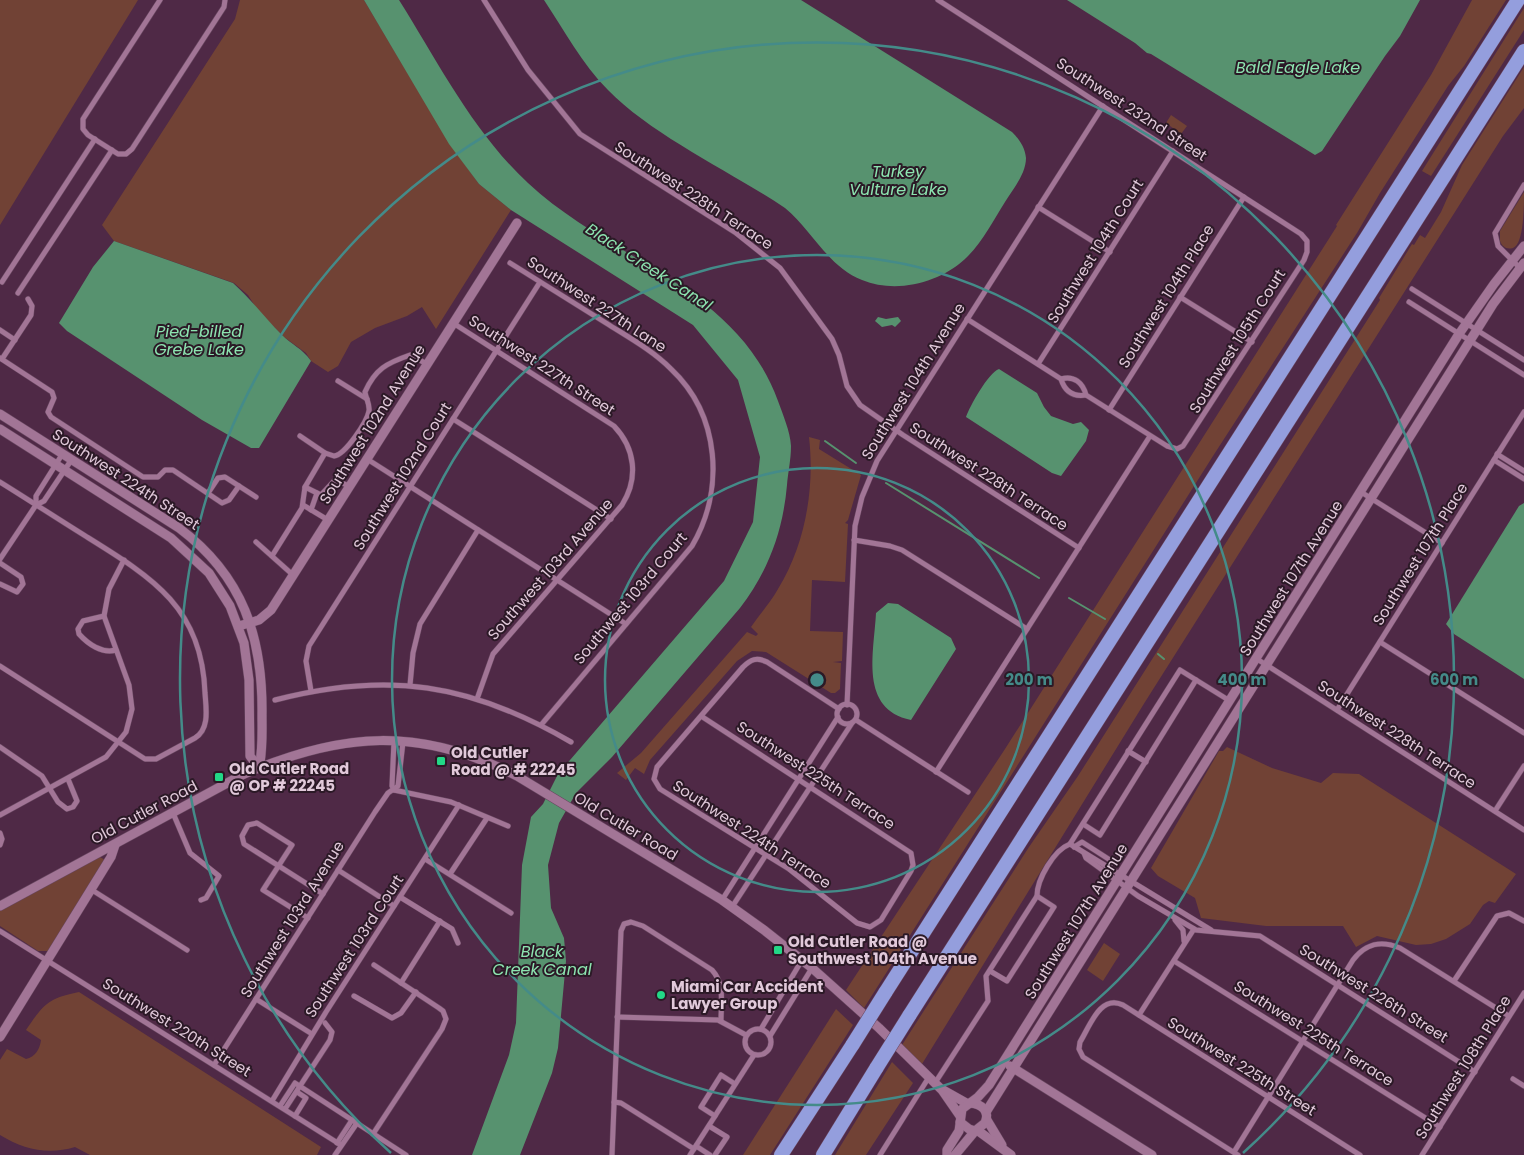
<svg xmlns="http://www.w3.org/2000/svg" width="1524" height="1155" font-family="Poppins,sans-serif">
<rect width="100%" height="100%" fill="#4f2946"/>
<!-- green -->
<g fill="#714235">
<polygon points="0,0 138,0 0,225"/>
<polygon points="240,0 364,0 450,144 479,184 511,210 436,329 422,307 407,316 375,328 351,342 338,366 328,372 311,361 306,353 284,337 258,311 248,295 234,283 114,241 102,225 235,19"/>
<polygon points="1472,0 1506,0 1464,66 1448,86 1380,193 1357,233 1213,456 864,1008 846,990 1005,749 1337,226 1336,225 1431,75"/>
<polygon points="1524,8 1524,30 1431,176 1422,171"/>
<polygon points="1524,67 1524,108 1503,136 1145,702 922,1064 902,1045 1029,847 1078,776 1380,300 1379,298 1412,244 1414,245 1420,235 1425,238 1441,212 1462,165"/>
<polygon points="1171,115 1187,126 1181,134 1166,123"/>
<path d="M 1524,192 C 1524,206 1524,244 1513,248 C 1506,250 1502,246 1500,241 L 1500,231 Z"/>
<path d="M 809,437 L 820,440 L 819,449 L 861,475 L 848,520 L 845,523 L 848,524 L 845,582 L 812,580 L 810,631 L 843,632 L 842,661 L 833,662 L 841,663 L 840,689 L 835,693 L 831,693 L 766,652 L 752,651 L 737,661 L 650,760 L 644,774 L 635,768 L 626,780 L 617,773 L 641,753 L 747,632 L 756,636 L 758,634 L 751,627 C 760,614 770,603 778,589 C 805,545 815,489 809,437 Z"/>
<polygon points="1227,747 1272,768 1321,783 1333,773 1359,774 1516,874 1495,903 1489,901 1483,905 1470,924 1446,939 1431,944 1416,945 1377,936 1356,947 1343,926 1266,926 1201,918 1195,898 1158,876 1151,868 1219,751 1223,751"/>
<polygon points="100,857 105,860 48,951 38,951 0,926 0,910"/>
<polygon points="1104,943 1120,954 1103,981 1087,970"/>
<path d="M 79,992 L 321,1147 L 317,1155 L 90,1155 L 75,1147 C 49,1155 24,1150 0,1135 L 0,1060 L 7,1049 L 26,1059 C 35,1057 40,1049 41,1040 L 26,1030 C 43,1005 48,998 79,992 Z"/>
<polygon points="836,1009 853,1025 770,1155 743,1155"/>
<polygon points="892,1062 913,1083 866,1155 835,1155"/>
</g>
<!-- water -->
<g fill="#57926f">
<path d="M 364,0 L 399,0 C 438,62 473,132 528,183 C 609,259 737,287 778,401 C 783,415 790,431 791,446 C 791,460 788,472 787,485 C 783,531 768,572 740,608 L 612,757 L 576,793 L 559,823 L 548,865 L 551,908 L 564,938 L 566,961 L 558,1048 L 552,1073 L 520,1155 L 472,1155 L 509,1055 L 516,1023 L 522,865 L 531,817 L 543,804 L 558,774 L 724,581 L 753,522 L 760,457 L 738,380 L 693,325 L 511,210 L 479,184 L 449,144 Z"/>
<path d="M 544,0 L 801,0 L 1012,132 C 1019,139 1025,147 1026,158 C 1026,174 1013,189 1005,202 C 993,221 982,243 965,259 C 939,283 896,294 862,280 C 828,267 812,230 785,208 C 730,171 653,136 608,90 C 582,64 564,30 544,0 Z"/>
<polygon points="1067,0 1420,0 1400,36 1385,56 1322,151 1315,155 1151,54 1147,53 1135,43"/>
<path d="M 114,241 L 233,283 C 251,299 265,318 282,335 C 291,344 303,349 311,361 L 259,448 L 251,448 L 202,420 L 67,331 L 59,323 L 93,267 Z"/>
<polygon points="878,317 886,319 898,317 901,321 895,327 892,325 882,327 875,321"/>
<path d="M 999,369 L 1037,393 L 1044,407 L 1051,416 L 1073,424 L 1081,422 L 1089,430 L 1086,441 L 1061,476 L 1052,473 L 966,417 C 970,406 988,373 999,369 Z"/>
<polygon points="1524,503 1524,679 1454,634 1446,624 1519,506"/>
<path d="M 888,603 L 898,604 L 951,638 L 956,649 L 911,720 C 859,709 874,653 876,613 Z"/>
</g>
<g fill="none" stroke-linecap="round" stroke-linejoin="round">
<!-- stream -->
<g stroke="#57926f" stroke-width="2">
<polyline points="825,441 856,463"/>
<polyline points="886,483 1039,578"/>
<polyline points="1069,598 1105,619"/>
<polyline points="1158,654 1164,659"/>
</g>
<!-- minor casing -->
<g stroke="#684760" stroke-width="6">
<g id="minor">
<polyline points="160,0 83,119 83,129 88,135 118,154 126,154 132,149 224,7 225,0"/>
<polyline points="484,0 528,70 580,134 736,233 780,268 832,339 839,355 847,386 860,405 903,435 1079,548"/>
<path d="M 938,0 L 1301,234 L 1307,241 L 1307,252 L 1304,260 L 1183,446 L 1177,449 L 1167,446 L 1086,395 C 1083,383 1074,375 1061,379"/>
<polyline points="1038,207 1110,252"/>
<path d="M 510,263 C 542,283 574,303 606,323 C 628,337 652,350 671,369 C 720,415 725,490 692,546 L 541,725"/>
<polyline points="1520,268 1498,246 1495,233 1524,185"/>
<polyline points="2,282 95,139"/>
<polyline points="1412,289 1524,360"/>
<polyline points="18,293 112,150"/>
<polyline points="1180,297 1252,342"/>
<polyline points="1409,302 1524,375"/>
<path d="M 967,319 L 1061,379 C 1065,392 1073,397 1086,395"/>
<path d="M 453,323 L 614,426 C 635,448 639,478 622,505 L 493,654 L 477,699"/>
<polyline points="0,330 15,340"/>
<polyline points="0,358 52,392 54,398 48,412 51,417 143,477 158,477 165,470 173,470 222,503 229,500 239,486"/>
<polyline points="2,359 31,315 32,306 28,299"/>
<polyline points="1038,364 1173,151"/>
<polyline points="338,381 367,399"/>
<polyline points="1109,410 1244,197"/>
<polyline points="453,419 611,519"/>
<polyline points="300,436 325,453"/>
<polyline points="1497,454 1524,471"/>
<polyline points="367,459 626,624"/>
<polyline points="1494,460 1524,479"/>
<path d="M 0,482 C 29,500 58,519 87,537 C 153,578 202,608 205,693 C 206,708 210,729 195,738 L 156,759 L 145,759 L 0,666"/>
<polyline points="305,487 321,495 335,480 349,486"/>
<polyline points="1361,492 1442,543"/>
<polyline points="208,493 218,478 225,477 256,497"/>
<polyline points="36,505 44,501 72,459"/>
<polyline points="303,505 328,520"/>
<polyline points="311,510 317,493"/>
<polyline points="854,540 890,546 902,550 1027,629"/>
<polyline points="256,542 293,575"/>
<path d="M 272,556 L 302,508 L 305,487 L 325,453 L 334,456 C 345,455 367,422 369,411 C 370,404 366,399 365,392 C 375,369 387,363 410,355 L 427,364"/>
<polyline points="0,559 36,505 36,496 63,453"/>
<polyline points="0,563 21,577 23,584 17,592 0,584"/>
<path d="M 104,616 L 83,621 L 78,629 L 79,634 C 88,644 102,654 116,650"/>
<polyline points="1380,642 1524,733"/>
<polyline points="1257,659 1524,830"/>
<polyline points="410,685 413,653 420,624 478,530"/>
<polyline points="311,691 306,661 309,646 540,282"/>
<path d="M 275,700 C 387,671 470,683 571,742"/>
<circle cx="847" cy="714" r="10"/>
<polyline points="847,705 855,526 862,497 877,461 1103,106"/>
<polyline points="1337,710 1524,412"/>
<path d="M 701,716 L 911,853 L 913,865 L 911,871 L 881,920 L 870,927 L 857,923 L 789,869 L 660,789 L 654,779 L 657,767 L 743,667 C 751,659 757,657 767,662 L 839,709"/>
<polyline points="856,720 968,792"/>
<polyline points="0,747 42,776 58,802 67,809 73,807 77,801 68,779"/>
<polyline points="1128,751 1146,762"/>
<polyline points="936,772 1150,436"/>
<polyline points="394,790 451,802 508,826"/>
<polyline points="394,790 392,786 394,741"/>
<polyline points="1495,811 1524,766"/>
<polyline points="173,813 190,853 219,876 206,898 201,900"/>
<polyline points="0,815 106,757 126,732 132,709 129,685 104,616 109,589 124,560"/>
<polyline points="1083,824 1100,835 1196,680"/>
<polyline points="0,833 2,839 0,845"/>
<polyline points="1070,844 1211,930"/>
<polyline points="1074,847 1082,842 1110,860 1110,867"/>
<polyline points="1084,853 1086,858 1138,896 1196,930 1260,936 1475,1072"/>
<polyline points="425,859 511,913"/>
<polyline points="338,870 394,906"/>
<polyline points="450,874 487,818"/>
<polyline points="92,890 187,950"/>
<polyline points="400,897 452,929 458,943"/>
<polyline points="722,900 838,717"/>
<polyline points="732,907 852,723"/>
<polyline points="308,918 263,890 292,845 257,823 248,825 242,836 244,844 323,894"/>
<polyline points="1175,920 1183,930 1184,941"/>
<polyline points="0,931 341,1145"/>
<polyline points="1174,961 1440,1127"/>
<polyline points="990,971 1007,981 1054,907 1037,896"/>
<polyline points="1454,981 1497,916 1509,913 1524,921"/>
<polyline points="401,983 440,921"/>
<polyline points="354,996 392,1018 401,1013 416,992"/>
<polyline points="256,999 312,1034"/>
<polyline points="1139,1015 1194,929"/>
<polyline points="617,1017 718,1020 746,1035"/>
<circle cx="758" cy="1042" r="13"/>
<polyline points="761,1029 802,960"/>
<polyline points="770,1036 812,968"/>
<polyline points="214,1065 375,812 388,793 398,786 403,742"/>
<polyline points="1513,1079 1524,1086"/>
<path d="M 935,1083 L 988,1001 L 986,976 L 1037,896 C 1037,879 1054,850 1070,844 L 1180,670 L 1230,701"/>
<polyline points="272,1101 326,1012 459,805"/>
<polyline points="614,1102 621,1103 694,1149"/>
<polyline points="280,1106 295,1083 406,1155"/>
<polyline points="285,1109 330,1040 332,1032 325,1023"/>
<polyline points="295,1116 306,1098 297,1092"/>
<polyline points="715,1116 701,1107 721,1075 735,1084"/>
<polyline points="709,1126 727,1137 715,1155"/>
<polyline points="373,1134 442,1029 446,1019 443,1011 439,1008 374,965"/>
<polyline points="337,1143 352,1120"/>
<polyline points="696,1146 710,1155"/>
<path d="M 1234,1152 L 1353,960 C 1366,943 1381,940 1400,948 L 1509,1016"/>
<polyline points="335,1155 357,1123"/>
<path d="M 612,1155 L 621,931 L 624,924 L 631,922 L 643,926 L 712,970 C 725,984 721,1003 721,1021"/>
<polyline points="690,1155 754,1055"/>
<polyline points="880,1155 929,1077"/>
<path d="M 1238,1155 L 1083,1057 L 1079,1049 L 1080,1042 C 1090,1026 1100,994 1123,1005 L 1360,1155"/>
<polyline points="1422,1155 1524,993"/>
</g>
</g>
<!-- tertiary casing -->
<g stroke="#684760" stroke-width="10">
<g id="tertiary">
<path d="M 0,414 L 179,528 C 243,576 263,637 262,715 C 262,733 263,750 259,768"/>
<polyline points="0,429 171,538 209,573 230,606 244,643 249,680 250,756 259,768"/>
<polyline points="239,626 259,620 271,610 517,223"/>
<path d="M 0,906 L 242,775 C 341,732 419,726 517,776 L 722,900 L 764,930 L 812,968 L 879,1028 L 942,1090 L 960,1116"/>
<polyline points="0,1037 111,857 115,845"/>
<polyline points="1010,1066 1152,1155"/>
<polyline points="943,1090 968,1104"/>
<polyline points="986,1112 1493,304 1524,263"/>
<polyline points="987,1120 1002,1145"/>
<path d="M 960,1122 L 969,1129 L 975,1131 L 985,1123 C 990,1111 982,1104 970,1103"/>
<polyline points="977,1130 1011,1155"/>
<polyline points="947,1155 947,1150 959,1131 962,1109 978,1097 989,1085 1459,334 1494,284 1524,246"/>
<polyline points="955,1155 975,1131"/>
</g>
</g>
<!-- motorway casing -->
<g stroke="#684760" stroke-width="15">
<g id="motorway">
<polyline points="885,993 1518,0"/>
<polyline points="909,1016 1524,51"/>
<polyline points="781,1155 853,1044"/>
<polyline points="823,1155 877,1067"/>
</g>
</g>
<!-- minor -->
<use href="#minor" stroke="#a27596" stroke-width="5"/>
<!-- tertiary -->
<use href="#tertiary" stroke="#a27596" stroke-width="9"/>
<!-- motorway -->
<use href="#motorway" stroke="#949edd" stroke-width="14"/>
<!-- motorway-bridge casing -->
<g stroke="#684760" stroke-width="15" stroke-linecap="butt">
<g id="motorway-bridge">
<polyline points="853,1044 885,993"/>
<polyline points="877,1067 909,1016"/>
</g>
</g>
<!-- motorway-bridge -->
<use href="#motorway-bridge" stroke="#949edd" stroke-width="14"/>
</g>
<!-- distance rings -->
<g fill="none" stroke="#448b89" stroke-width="2.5">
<circle cx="817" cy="680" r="212"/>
<circle cx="817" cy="680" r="425"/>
<path d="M391 1153A637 637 0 1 1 1243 1153"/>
</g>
<!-- markers -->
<g fill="#22d887" stroke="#2b1926" stroke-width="2">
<rect x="436" y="756" width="10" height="10" rx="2.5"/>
<rect x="214" y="772" width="10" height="10" rx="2.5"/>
<rect x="773" y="945" width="10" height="10" rx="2.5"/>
<circle cx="661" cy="995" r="5"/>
</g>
<g text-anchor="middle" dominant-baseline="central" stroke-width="4" stroke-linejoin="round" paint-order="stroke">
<!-- street labels -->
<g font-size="15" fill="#e1c9da" stroke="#2b1926">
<text transform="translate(1132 109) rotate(33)">Southwest 232nd Street</text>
<text transform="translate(694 195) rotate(33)">Southwest 228th Terrace</text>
<text transform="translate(1095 251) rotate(-58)">Southwest 104th Court</text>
<text transform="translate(1166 296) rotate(-58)">Southwest 104th Place</text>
<text transform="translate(597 304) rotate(33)">Southwest 227th Lane</text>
<text transform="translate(1237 341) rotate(-58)">Southwest 105th Court</text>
<text transform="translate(542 365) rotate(33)">Southwest 227th Street</text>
<text transform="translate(913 381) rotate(-58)">Southwest 104th Avenue</text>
<text transform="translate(372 424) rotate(-58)">Southwest 102nd Avenue</text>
<text transform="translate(402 476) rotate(-58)">Southwest 102nd Court</text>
<text transform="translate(989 476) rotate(33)">Southwest 228th Terrace</text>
<text transform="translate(126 479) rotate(33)">Southwest 224th Street</text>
<text transform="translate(1420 554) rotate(-58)">Southwest 107th Place</text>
<text transform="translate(550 569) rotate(-49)">Southwest 103rd Avenue</text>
<text transform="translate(1291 578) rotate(-58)">Southwest 107th Avenue</text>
<text transform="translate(630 598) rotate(-50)">Southwest 103rd Court</text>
<text transform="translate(1397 734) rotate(33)">Southwest 228th Terrace</text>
<text transform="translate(816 775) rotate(33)">Southwest 225th Terrace</text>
<text transform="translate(144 812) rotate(-28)">Old Cutler Road</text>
<text transform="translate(626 826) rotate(31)">Old Cutler Road</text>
<text transform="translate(752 834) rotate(33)">Southwest 224th Terrace</text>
<text transform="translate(292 919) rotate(-58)">Southwest 103rd Avenue</text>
<text transform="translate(1076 921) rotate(-58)">Southwest 107th Avenue</text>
<text transform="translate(354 946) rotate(-57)">Southwest 103rd Court</text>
<text transform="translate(1374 993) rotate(32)">Southwest 226th Street</text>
<text transform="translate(177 1027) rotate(32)">Southwest 220th Street</text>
<text transform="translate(1314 1033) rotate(32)">Southwest 225th Terrace</text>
<text transform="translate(1242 1066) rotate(32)">Southwest 225th Street</text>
<text transform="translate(1463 1067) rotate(-58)">Southwest 108th Place</text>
</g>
<!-- poi labels -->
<g font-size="15" font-weight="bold" fill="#e1c9da" stroke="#2b1926" text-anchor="start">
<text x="451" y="752">Old Cutler<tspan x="451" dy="17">Road @ # 22245</tspan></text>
<text x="229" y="768">Old Cutler Road<tspan x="229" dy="17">@ OP # 22245</tspan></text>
<text x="788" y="941">Old Cutler Road @<tspan x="788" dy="17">Southwest 104th Avenue</tspan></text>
<text x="671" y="986">Miami Car Accident<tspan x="671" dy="17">Lawyer Group</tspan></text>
</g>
<!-- water labels -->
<g font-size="16" font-style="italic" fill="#8de4b0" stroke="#2b1926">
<text x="1298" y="67">Bald Eagle Lake</text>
<text x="898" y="171">Turkey<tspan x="898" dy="18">Vulture Lake</tspan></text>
<text transform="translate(649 267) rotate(33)">Black Creek Canal</text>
<text x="199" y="331">Pied-billed<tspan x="199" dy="18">Grebe Lake</tspan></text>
<text x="542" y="951">Black<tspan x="542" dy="18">Creek Canal</tspan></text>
</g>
</g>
<circle cx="817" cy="680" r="8" fill="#448b89" stroke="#2b1926" stroke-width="2.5"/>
<g font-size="15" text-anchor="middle" font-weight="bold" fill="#448b89" stroke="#2b1926" stroke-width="4" stroke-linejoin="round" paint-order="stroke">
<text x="1029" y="685">200 m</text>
<text x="1242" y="685">400 m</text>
<text x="1454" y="685">600 m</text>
</g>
</svg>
